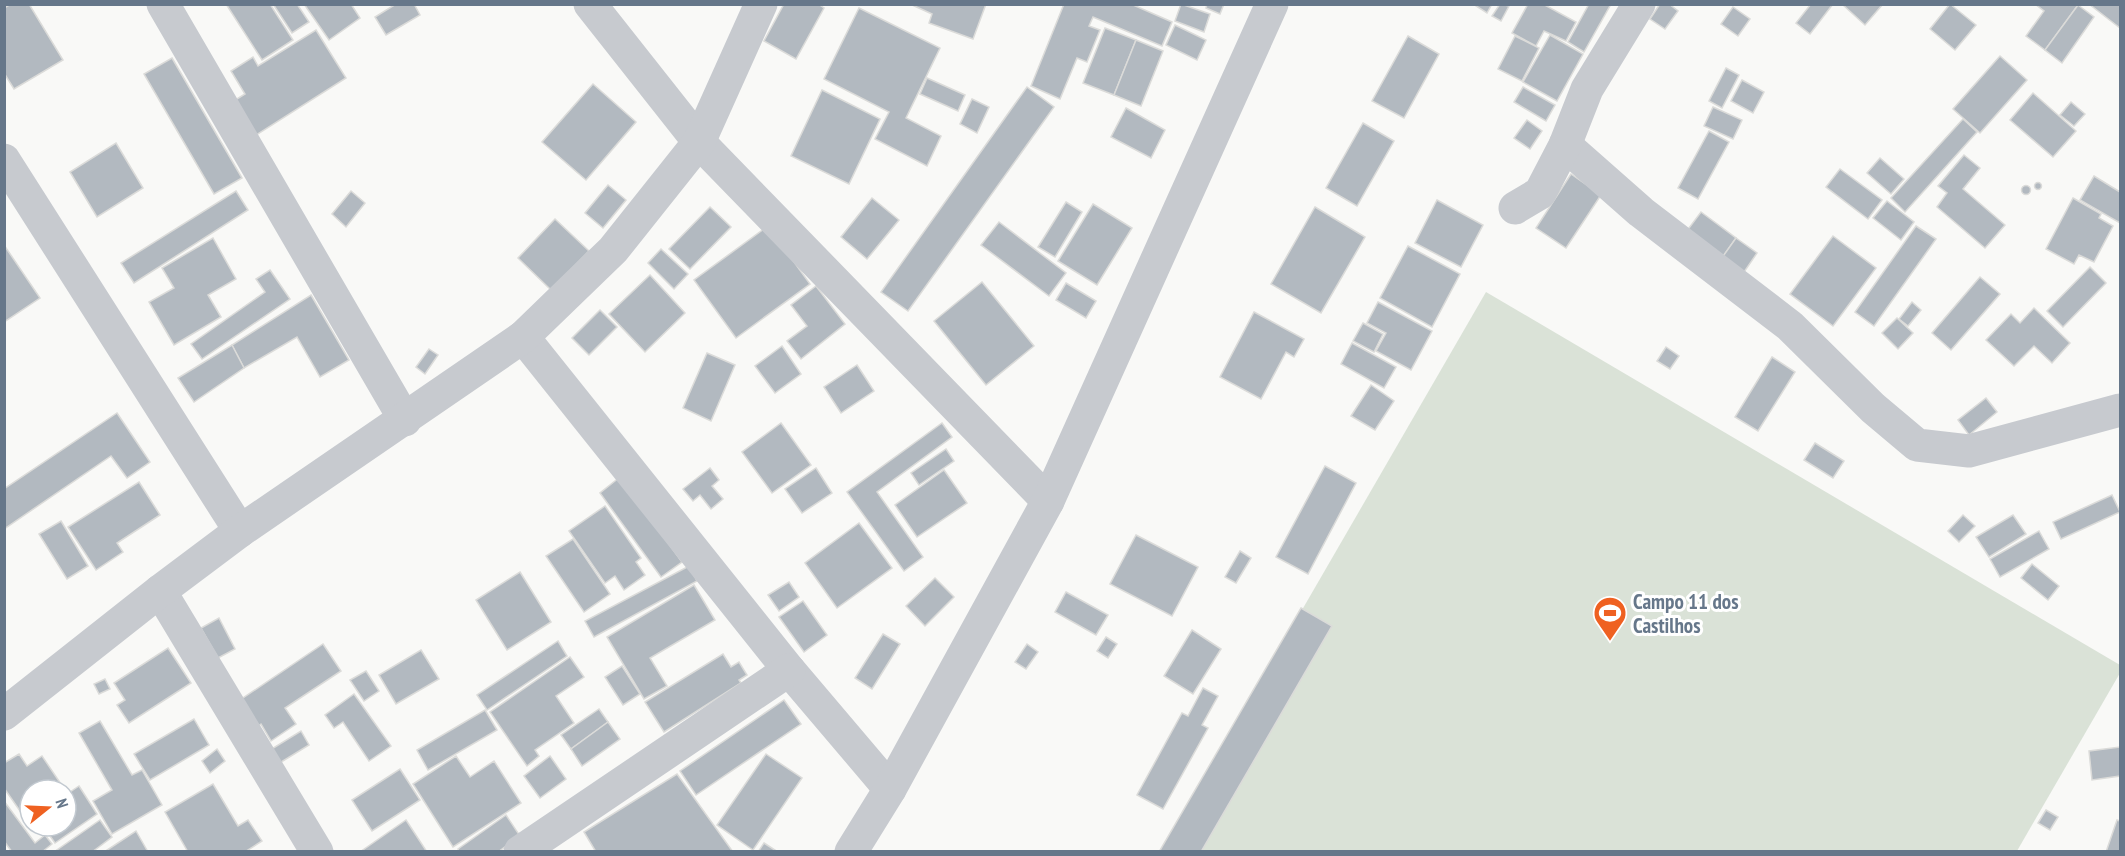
<svg xmlns="http://www.w3.org/2000/svg" width="2125" height="856" font-family="'PT Sans Narrow',sans-serif">
<rect width="100%" height="100%" fill="#f9f9f7"/>
<!-- green -->
<polygon fill="#dae2d7" points="1486,292 2120,665 2120,673 2017,851 1162,852"/>
<!-- building -->
<g fill="#b2b9c0" stroke="#dbdbd9" stroke-width="1.5">
<polygon points="11,4 29,4 63,60 14,89 4,73 4,8"/>
<polygon points="226,4 270,4 293,40 262,60"/>
<polygon points="273,4 297,4 309,22 292,33"/>
<polygon points="304,4 351,4 360,18 329,40"/>
<polygon points="396,4 414,4 420,15 386,35 375,17"/>
<polygon points="784,4 818,4 824,8 796,59 764,41"/>
<polygon points="910,4 986,4 973,39 929,23 932,14"/>
<polygon points="1064,4 1131,4 1172,22 1162,46 1093,17 1089,26 1100,30 1087,62 1077,58 1060,99 1031,86"/>
<polygon points="1181,4 1210,14 1204,32 1175,21"/>
<polygon points="1207,4 1224,4 1220,14 1206,8"/>
<polygon points="1473,4 1492,4 1487,13"/>
<polygon points="1500,4 1509,6 1501,21 1492,16"/>
<polygon points="1528,4 1543,4 1576,22 1566,41 1544,31 1536,46 1512,33"/>
<polygon points="1589,4 1611,4 1584,52 1568,42"/>
<polygon points="1660,4 1669,4 1678,11 1665,29 1650,19"/>
<polygon points="1811,4 1833,4 1810,34 1796,23"/>
<polygon points="1842,4 1883,4 1865,25"/>
<polygon points="1950,4 1976,25 1955,50 1930,29"/>
<polygon points="2035,4 2078,5 2045,50 2026,36 2044,11"/>
<polygon points="2089,4 2120,4 2120,28"/>
<polygon points="2078,5 2094,17 2062,63 2045,50"/>
<polygon points="1733,7 1750,19 1738,36 1721,24"/>
<polygon points="859,8 940,48 906,118 941,136 927,166 875,139 889,112 824,79"/>
<polygon points="1175,25 1206,40 1197,60 1166,45"/>
<polygon points="1105,28 1136,40 1114,95 1083,83"/>
<polygon points="316,30 346,78 253,137 232,102 245,94 231,71 253,57 258,66"/>
<polygon points="1550,35 1583,54 1557,101 1523,82"/>
<polygon points="1408,36 1439,54 1404,118 1372,101"/>
<polygon points="1515,36 1539,48 1522,81 1498,69"/>
<polygon points="1136,40 1163,51 1141,106 1114,95"/>
<polygon points="2000,56 2027,80 1980,133 1953,109"/>
<polygon points="172,58 242,178 214,194 144,74"/>
<polygon points="1726,68 1739,75 1722,108 1709,101"/>
<polygon points="927,78 965,95 958,111 920,94"/>
<polygon points="1742,80 1764,92 1753,113 1731,101"/>
<polygon points="593,84 636,122 586,180 542,142"/>
<polygon points="1027,87 1054,107 908,311 881,292"/>
<polygon points="1523,87 1555,105 1546,121 1514,102"/>
<polygon points="822,90 880,119 849,184 791,156"/>
<polygon points="2033,93 2076,131 2053,157 2010,120"/>
<polygon points="972,99 989,107 977,133 960,124"/>
<polygon points="2071,102 2085,114 2074,126 2060,115"/>
<polygon points="1713,107 1742,120 1733,139 1704,126"/>
<polygon points="1126,108 1165,130 1151,158 1111,137"/>
<polygon points="1963,119 1977,132 1905,212 1891,198"/>
<polygon points="1527,120 1542,131 1530,149 1514,138"/>
<polygon points="1363,123 1394,141 1357,206 1326,188"/>
<polygon points="1709,131 1729,142 1698,199 1678,188"/>
<polygon points="116,143 143,188 97,217 70,172"/>
<polygon points="1964,155 1980,168 1963,189 2005,225 1985,248 1937,207 1947,193 1938,186"/>
<polygon points="1880,158 1904,179 1891,194 1867,173"/>
<polygon points="1840,169 1882,200 1868,219 1826,187"/>
<polygon points="1571,174 1601,195 1566,248 1536,228"/>
<polygon points="2094,176 2120,192 2120,223 2080,200"/>
<circle cx="2038" cy="186" r="3.5"/>
<polygon points="608,185 626,200 603,228 585,213"/>
<circle cx="2026" cy="190" r="4.5"/>
<polygon points="236,191 248,210 134,283 121,263"/>
<polygon points="351,191 365,203 346,227 332,214"/>
<polygon points="872,198 899,220 867,259 841,237"/>
<polygon points="2073,198 2101,214 2099,218 2113,226 2094,262 2079,255 2074,264 2046,249"/>
<polygon points="1437,200 1483,225 1461,267 1415,243"/>
<polygon points="1887,201 1914,222 1901,240 1873,218"/>
<polygon points="1066,202 1082,212 1055,257 1038,247"/>
<polygon points="1093,204 1132,228 1097,285 1058,261"/>
<polygon points="710,207 731,227 690,269 669,249"/>
<polygon points="1315,207 1365,237 1321,313 1271,284"/>
<polygon points="1701,212 1736,238 1719,262 1683,236"/>
<polygon points="555,219 589,251 551,290 518,258"/>
<polygon points="999,222 1066,273 1049,296 981,245"/>
<polygon points="768,226 810,284 736,338 694,280"/>
<polygon points="1916,226 1936,239 1874,326 1855,312"/>
<polygon points="1833,236 1876,268 1833,326 1790,294"/>
<polygon points="213,238 236,279 208,295 221,317 174,345 149,302 174,288 162,268"/>
<polygon points="1736,238 1757,253 1740,278 1719,262"/>
<polygon points="4,245 40,298 4,322"/>
<polygon points="1408,246 1460,274 1432,327 1380,298"/>
<polygon points="661,249 688,274 674,289 648,263"/>
<polygon points="2090,267 2106,283 2063,327 2047,311"/>
<polygon points="270,270 290,299 202,359 191,344 265,292 256,279"/>
<polygon points="650,275 685,313 645,352 609,314"/>
<polygon points="1980,277 2000,294 1951,350 1932,333"/>
<polygon points="982,282 1034,346 986,385 934,321"/>
<polygon points="1066,283 1096,301 1086,318 1056,300"/>
<polygon points="816,286 845,324 801,359 787,341 807,326 791,305"/>
<polygon points="311,295 349,360 320,377 297,337 244,368 232,345"/>
<polygon points="1378,302 1432,331 1411,370 1376,351 1386,333 1367,323"/>
<polygon points="1912,302 1921,310 1908,326 1899,319"/>
<polygon points="2034,308 2070,343 2052,363 2034,346 2014,366 1986,340 2011,314 2020,323"/>
<polygon points="600,310 617,327 589,355 572,338"/>
<polygon points="1254,312 1304,339 1294,357 1286,352 1261,399 1220,377"/>
<polygon points="1897,318 1913,333 1898,349 1882,333"/>
<polygon points="1363,323 1383,334 1374,352 1353,341"/>
<polygon points="1352,343 1396,367 1384,388 1341,364"/>
<polygon points="232,345 244,368 194,402 178,378"/>
<polygon points="782,346 801,374 775,393 755,366"/>
<polygon points="1666,347 1679,356 1670,369 1657,361"/>
<polygon points="429,349 438,355 425,374 416,367"/>
<polygon points="707,353 735,365 711,421 683,408"/>
<polygon points="1772,357 1795,372 1758,431 1735,417"/>
<polygon points="857,365 874,391 841,413 824,387"/>
<polygon points="1371,385 1394,401 1375,430 1351,416"/>
<polygon points="1986,398 1997,412 1969,435 1958,420"/>
<polygon points="117,413 150,462 127,478 111,456 4,529 4,489"/>
<polygon points="781,423 811,465 772,493 742,452"/>
<polygon points="942,423 952,437 877,492 923,557 904,571 847,492"/>
<polygon points="1815,443 1844,461 1833,478 1804,460"/>
<polygon points="946,449 954,461 919,485 911,473"/>
<polygon points="1325,466 1356,483 1308,574 1276,557"/>
<polygon points="710,468 719,480 712,486 723,499 711,509 700,495 693,501 683,489"/>
<polygon points="816,468 832,493 802,513 785,489"/>
<polygon points="944,470 967,503 917,537 895,505"/>
<polygon points="620,477 682,562 661,577 600,493"/>
<polygon points="139,482 160,515 117,543 123,552 96,570 68,527"/>
<polygon points="2112,495 2120,512 2061,539 2053,522"/>
<polygon points="605,506 641,558 636,562 645,575 624,590 615,576 605,583 569,531"/>
<polygon points="1963,515 1975,526 1959,542 1948,531"/>
<polygon points="2013,515 2026,534 1989,557 1976,537"/>
<polygon points="61,521 88,566 67,579 39,534"/>
<polygon points="859,523 892,568 837,608 805,563"/>
<polygon points="2039,531 2049,549 2000,577 1990,559"/>
<polygon points="1136,535 1198,567 1172,616 1110,584"/>
<polygon points="573,539 610,594 584,612 546,556"/>
<polygon points="1240,551 1251,558 1236,583 1225,577"/>
<polygon points="2032,564 2059,586 2048,600 2021,578"/>
<polygon points="689,566 697,581 594,637 585,621"/>
<polygon points="520,572 551,622 507,650 476,600"/>
<polygon points="935,578 954,597 925,626 906,606"/>
<polygon points="789,582 799,597 779,611 768,595"/>
<polygon points="694,585 715,620 650,658 667,686 644,699 607,637"/>
<polygon points="1066,592 1108,615 1096,635 1055,612"/>
<polygon points="803,601 827,635 804,652 779,617"/>
<polygon points="1301,608 1332,626 1201,852 1159,852"/>
<polygon points="219,618 235,649 218,658 201,628"/>
<polygon points="1192,630 1221,649 1193,694 1164,676"/>
<polygon points="883,634 900,644 872,689 855,678"/>
<polygon points="1106,637 1117,644 1108,658 1097,651"/>
<polygon points="558,641 567,656 487,710 477,695"/>
<polygon points="323,644 341,671 285,708 296,724 271,741 261,724 255,728 237,702"/>
<polygon points="1027,644 1038,652 1026,669 1015,662"/>
<polygon points="168,648 191,683 129,723 117,705 125,700 114,683"/>
<polygon points="421,650 439,679 396,704 379,675"/>
<polygon points="723,654 731,667 739,662 747,675 739,680 741,683 664,732 645,702"/>
<polygon points="570,657 584,677 556,696 574,723 535,750 539,756 527,766 490,712"/>
<polygon points="622,666 640,694 623,705 605,677"/>
<polygon points="366,671 379,691 364,701 350,680"/>
<polygon points="105,679 110,689 99,694 94,684"/>
<polygon points="1203,688 1218,696 1202,725 1208,728 1163,809 1137,795 1182,713 1188,716"/>
<polygon points="354,694 391,746 369,761 343,722 334,728 325,715"/>
<polygon points="784,700 801,724 696,795 680,771"/>
<polygon points="599,709 608,722 571,749 561,735"/>
<polygon points="485,710 497,730 428,770 417,750"/>
<polygon points="194,719 209,745 150,780 134,754"/>
<polygon points="100,721 132,775 142,770 162,805 112,834 93,801 112,790 79,733"/>
<polygon points="608,722 620,739 582,766 571,749"/>
<polygon points="301,731 309,745 278,764 270,750"/>
<polygon points="2120,747 2120,776 2092,780 2089,751"/>
<polygon points="217,749 225,761 210,773 202,761"/>
<polygon points="19,754 27,766 42,756 65,790 30,790 30,819 27,821 4,788 4,763"/>
<polygon points="766,754 802,778 753,850 717,825"/>
<polygon points="456,756 470,777 494,761 521,803 453,847 413,784"/>
<polygon points="550,756 566,779 540,798 524,776"/>
<polygon points="400,769 420,800 372,831 352,800"/>
<polygon points="677,774 733,852 596,852 584,832"/>
<polygon points="213,784 238,826 248,820 262,841 245,852 188,852 165,812"/>
<polygon points="79,786 97,814 55,843 43,826 66,826 66,792 67,794"/>
<polygon points="4,801 35,843 45,835 52,844 42,852 12,852 4,841"/>
<polygon points="2046,810 2058,817 2050,830 2038,823"/>
<polygon points="506,815 520,836 498,852 459,852 458,849"/>
<polygon points="100,820 112,837 92,852 54,852"/>
<polygon points="406,820 427,852 360,852"/>
<polygon points="2117,820 2120,821 2120,852 2106,852"/>
<polygon points="136,831 148,852 104,852"/>
<polygon points="764,843 778,852 758,852"/>
</g>
<g fill="none" stroke-linecap="round" stroke-linejoin="round">
<!-- street -->
<g stroke="#c7cacf" stroke-width="33">
<polyline points="163,4 405,420"/>
<polyline points="590,4 699,142 1048,501"/>
<polyline points="1565,145 1641,212 1790,326 1873,408 1917,445 1969,451 2120,410"/>
<polyline points="4,160 240,531"/>
<polyline points="1515,208 1540,193 1565,145 1587,89 1639,4"/>
<polyline points="523,337 789,670 890,789"/>
<polyline points="160,591 317,852"/>
<polyline points="4,714 160,591 240,531 523,337 613,250 699,142 761,4"/>
<polyline points="520,852 789,670"/>
<polyline points="851,852 890,789 1048,501 1272,4"/>
</g>
</g>
<!-- icons -->
<defs>
<g id="stadium-pin" transform="scale(1.725)"><path d="M0 17L-7.5 6A9.5 9.5 0 1 1 7.5 6Z" fill="#ef6121" stroke="#fff"/><path d="M0-5a6.5 5 0 1 0 0 10a6.5 5 0 1 0 0-10ZM-3.5-1.8h7v3.6h-7Z" fill="#fff"/></g>
</defs>
<g fill-rule="evenodd">
<use href="#stadium-pin" x="1610" y="613"/>
</g>
<g text-anchor="middle" dominant-baseline="central" stroke-width="6" stroke-linejoin="round" paint-order="stroke">
<!-- poi labels -->
<g font-size="21" font-weight="bold" fill="#66778a" stroke="#fff" text-anchor="start">
<text x="1633" y="601">Campo 11 dos<tspan x="1633" dy="24">Castilhos</tspan></text>
</g>
</g>
<!-- border -->
<rect width="2125" height="856" fill="none" stroke="#66778a" stroke-width="12"/>
<!-- north arrow -->
<g transform="translate(48 808) rotate(72)"><circle r="28" fill="#ffffff" stroke="#c2c9d0" stroke-width="1.5"/>
<path d="M0-4.5L10 22L0 15L-10 22Z" fill="#ef6121"/>
<text y="-9" font-size="16" font-weight="bold" text-anchor="middle" fill="#66778a">N</text>
</g>
</svg>
